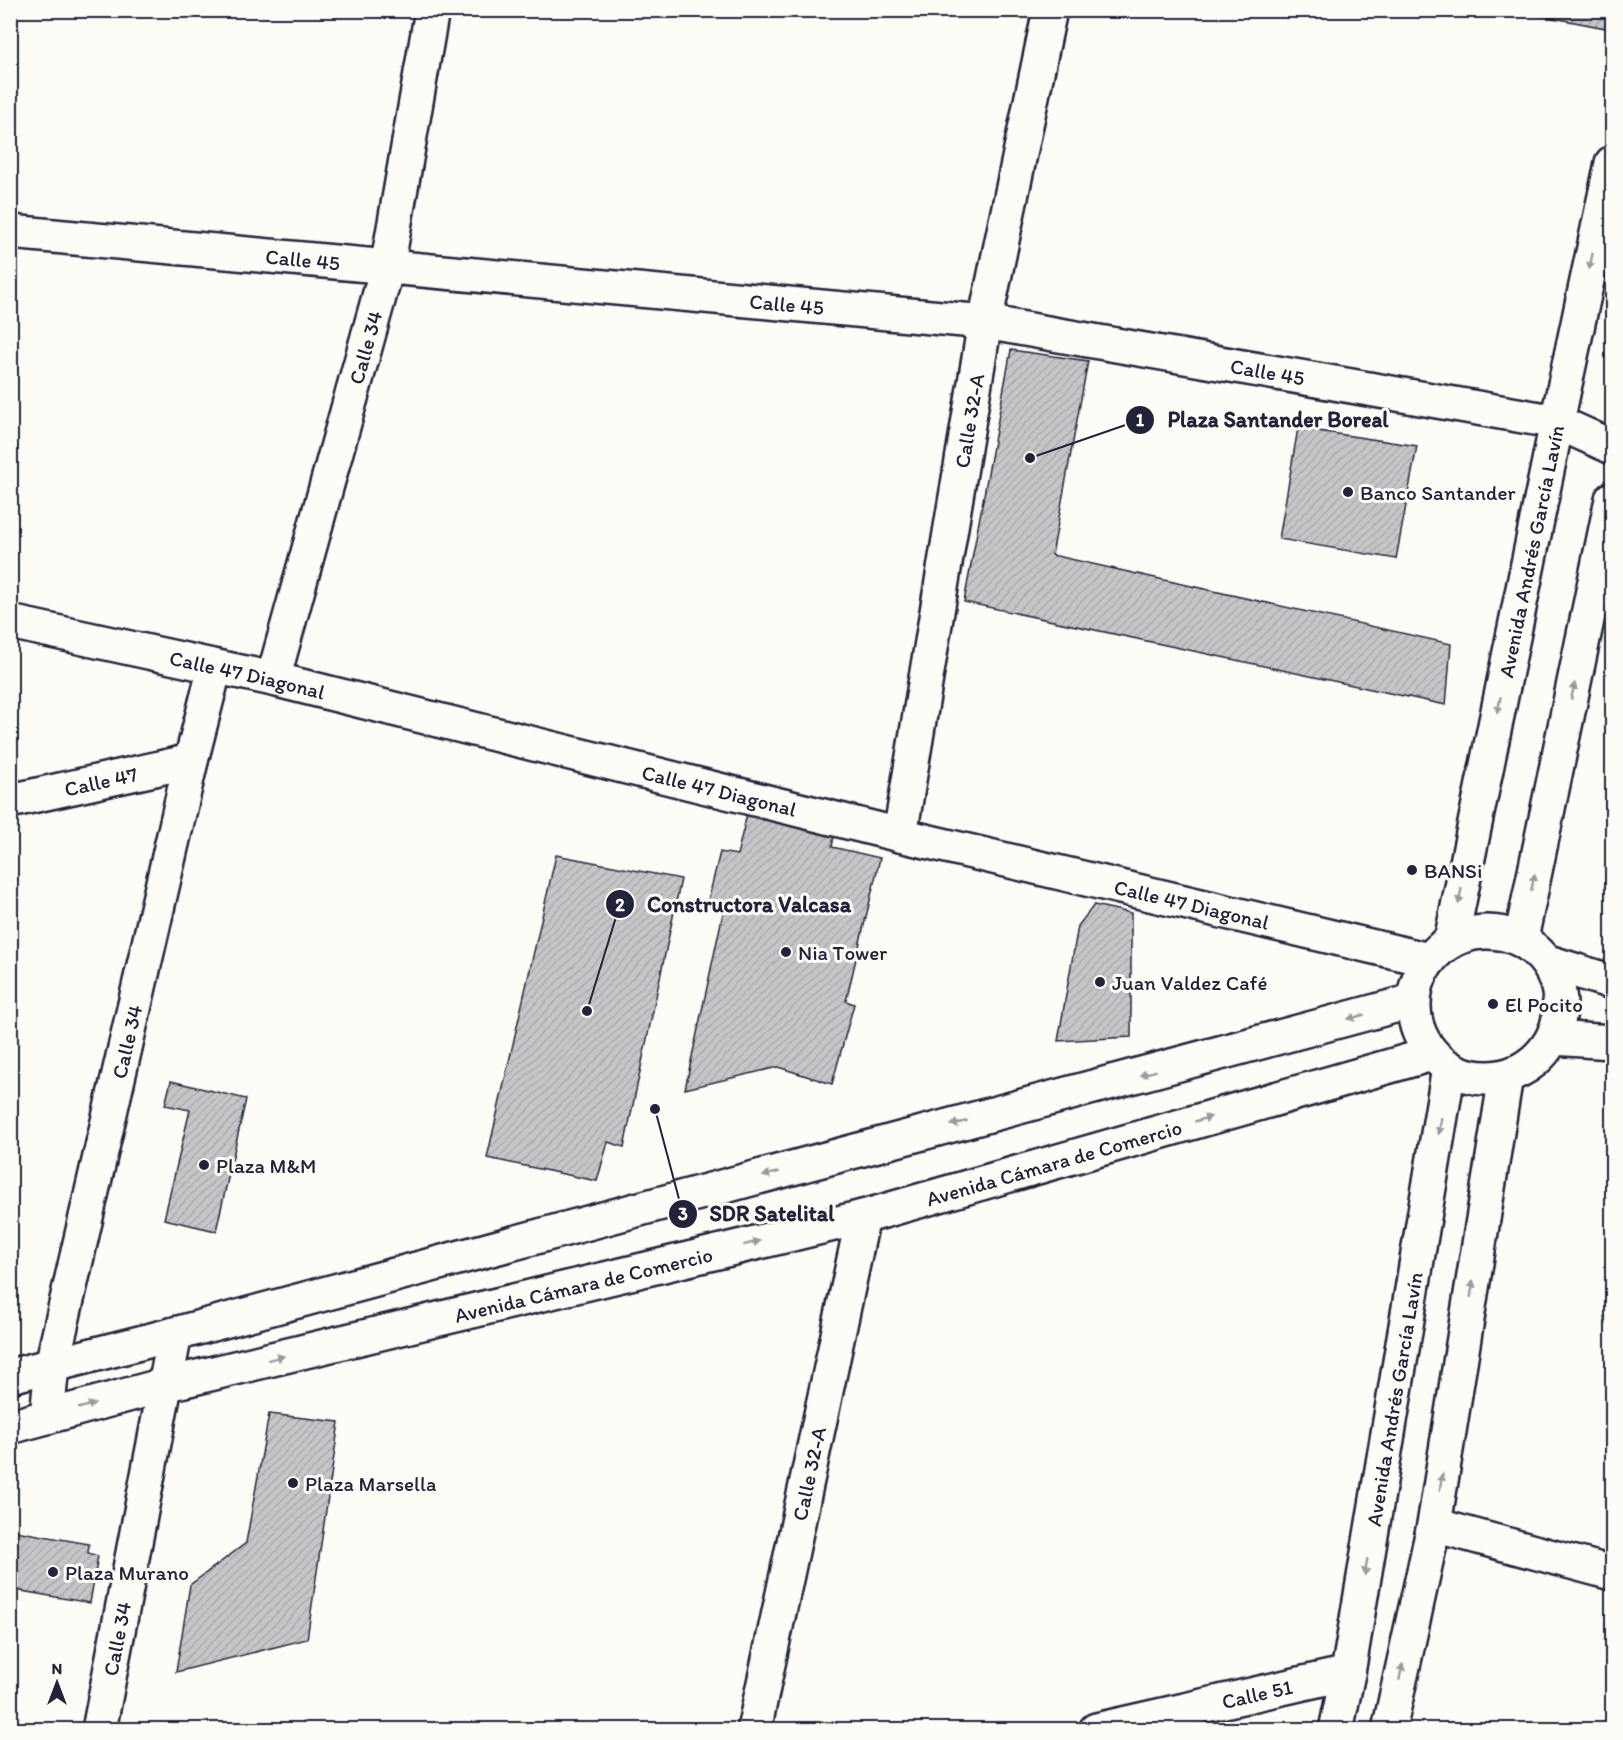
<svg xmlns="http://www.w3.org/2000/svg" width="1623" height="1740" viewBox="0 0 1623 1740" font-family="Itim,sans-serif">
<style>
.building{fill:url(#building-hatch);stroke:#22223b;stroke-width:1.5}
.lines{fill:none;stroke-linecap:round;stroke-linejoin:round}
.minor-casing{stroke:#22223b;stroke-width:38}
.secondary-casing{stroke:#22223b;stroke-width:38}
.minor{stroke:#fdfcf7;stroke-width:33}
.secondary{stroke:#fdfcf7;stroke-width:33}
.oneway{fill:#9a9aa2}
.poi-dot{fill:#22223b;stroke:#fdfcf7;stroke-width:2}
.labels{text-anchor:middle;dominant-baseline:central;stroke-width:6;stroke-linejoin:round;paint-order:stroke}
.street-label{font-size:21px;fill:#22223b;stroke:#fdfcf7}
.poi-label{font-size:21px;fill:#22223b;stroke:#fdfcf7;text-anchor:start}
.leader{fill:none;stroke:#22223b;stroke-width:2}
.callout-dot{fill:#22223b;stroke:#fdfcf7;stroke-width:2}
.mark-label{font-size:18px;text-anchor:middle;font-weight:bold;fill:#fff}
.callout-label{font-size:22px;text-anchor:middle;font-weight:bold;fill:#22223b;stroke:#fdfcf7;stroke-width:6;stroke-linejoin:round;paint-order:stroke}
</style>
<defs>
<pattern id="building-hatch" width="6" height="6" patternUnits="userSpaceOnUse" patternTransform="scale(1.5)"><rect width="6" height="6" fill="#c6c6c8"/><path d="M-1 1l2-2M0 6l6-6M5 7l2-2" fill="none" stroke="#aaaaad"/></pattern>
</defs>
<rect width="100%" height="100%" fill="#fdfcf7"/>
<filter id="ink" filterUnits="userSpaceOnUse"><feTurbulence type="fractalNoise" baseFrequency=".0167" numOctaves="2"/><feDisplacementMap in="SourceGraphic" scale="12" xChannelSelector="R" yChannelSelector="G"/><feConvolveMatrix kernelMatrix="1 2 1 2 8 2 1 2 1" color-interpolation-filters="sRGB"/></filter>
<g filter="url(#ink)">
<!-- building -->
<g class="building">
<path d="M1512,10H1612V23L1611,29Z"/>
<path d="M1011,350L1088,361L1052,555L1451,644L1446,705L964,602Z"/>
<path d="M1298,428L1417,446L1396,559L1279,539Z"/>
<path d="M748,810L835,830L832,847L880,858L846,1001L854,1004L832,1084L778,1067L685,1089L725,904L708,901L720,852L737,855Z"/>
<path d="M556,855L681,879L624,1147L608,1142L597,1181L487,1158Z"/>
<path d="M1094,905L1131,913V1037L1058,1041L1078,926Z"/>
<path d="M171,1081L246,1099L216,1231L164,1219L190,1110L165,1105Z"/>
<path d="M269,1414L339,1422L307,1639L176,1672L190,1585L246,1543Z"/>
<path d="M10,1530L89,1544L88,1553L98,1556L90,1603L10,1589Z"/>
</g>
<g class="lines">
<!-- minor casing -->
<g class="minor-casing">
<g id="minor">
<path id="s1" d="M10,232L985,322L1557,422L1612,447"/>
<path id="s2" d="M10,622L273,679L900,835L1429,960"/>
<path id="s3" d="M273,679L387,268L432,10"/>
<path id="s4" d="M10,801L191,761"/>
<path id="s5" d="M900,835L985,322L1050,10"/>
<path id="s6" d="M47,1417L52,1365L191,761L215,667"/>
<path d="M1434,1525L1612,1573"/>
<path id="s7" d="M99,1730L175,1334"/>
<path id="s8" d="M754,1730L863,1217"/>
<path id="s9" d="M1096,1730L1348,1673"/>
</g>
</g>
<!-- secondary casing -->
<g class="secondary-casing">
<g id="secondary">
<circle cx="1487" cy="1005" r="73"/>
<path d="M1521,939L1612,499"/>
<path id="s10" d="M1451,941L1557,422L1612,163"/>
<path d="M1548,962L1612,982"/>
<path d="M1553,1038L1612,1042"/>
<path d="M10,1376L175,1334L1413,1001"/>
<path id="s11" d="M10,1427L164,1385L863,1217L1432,1054"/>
<path id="s12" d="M1336,1730L1348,1673L1449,1068"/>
<path d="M1389,1730L1434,1525L1506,1076"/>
</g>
</g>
<!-- minor -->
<use href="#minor" class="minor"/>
<!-- secondary -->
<use href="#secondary" class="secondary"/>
</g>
<!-- one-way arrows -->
<defs><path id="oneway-solid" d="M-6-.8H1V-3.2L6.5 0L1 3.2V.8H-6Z" transform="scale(1.5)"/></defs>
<g class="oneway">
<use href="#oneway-solid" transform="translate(1591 261) rotate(102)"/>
<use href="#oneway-solid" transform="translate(1573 691) rotate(-78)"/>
<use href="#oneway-solid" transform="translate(1499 705) rotate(101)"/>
<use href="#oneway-solid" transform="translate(1533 882) rotate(-78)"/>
<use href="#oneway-solid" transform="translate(1460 896) rotate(101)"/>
<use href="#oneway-solid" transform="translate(1356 1017) rotate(165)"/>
<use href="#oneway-solid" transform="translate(1148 1073) rotate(165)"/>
<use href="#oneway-solid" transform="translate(1203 1119) rotate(-16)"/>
<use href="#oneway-solid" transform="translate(959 1123) rotate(165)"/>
<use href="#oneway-solid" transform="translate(1440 1126) rotate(99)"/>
<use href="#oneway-solid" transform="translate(771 1174) rotate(165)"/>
<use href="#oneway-solid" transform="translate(752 1243) rotate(-14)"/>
<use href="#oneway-solid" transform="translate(1472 1289) rotate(-81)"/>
<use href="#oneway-solid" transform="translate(276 1358) rotate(-14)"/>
<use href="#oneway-solid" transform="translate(87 1406) rotate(-15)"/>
<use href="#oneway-solid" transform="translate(1441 1482) rotate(-81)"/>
<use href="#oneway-solid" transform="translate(1366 1567) rotate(99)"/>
<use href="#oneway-solid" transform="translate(1401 1672) rotate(-78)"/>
</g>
</g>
<!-- markers -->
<g class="poi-dot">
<circle cx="1348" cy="492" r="6"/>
<circle cx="1412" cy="870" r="6"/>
<circle cx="786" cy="952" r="6"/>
<circle cx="1100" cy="982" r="6"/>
<circle cx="1493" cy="1004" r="6"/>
<circle cx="204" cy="1165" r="6"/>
<circle cx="293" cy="1483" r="6"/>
<circle cx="53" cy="1572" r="6"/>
</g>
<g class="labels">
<!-- street labels -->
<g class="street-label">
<text stroke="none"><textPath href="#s1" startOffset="294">Calle 45</textPath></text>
<text stroke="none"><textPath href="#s1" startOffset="780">Calle 45</textPath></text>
<text stroke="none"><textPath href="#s3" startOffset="344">Calle 34</textPath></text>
<text stroke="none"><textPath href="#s1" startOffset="1266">Calle 45</textPath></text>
<text stroke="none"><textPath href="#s5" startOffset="420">Calle 32-A</textPath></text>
<text stroke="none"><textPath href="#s10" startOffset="398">Avenida Andrés García Lavín</textPath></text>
<text stroke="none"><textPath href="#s2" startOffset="243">Calle 47 Diagonal</textPath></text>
<text stroke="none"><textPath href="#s4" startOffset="93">Calle 47</textPath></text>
<text stroke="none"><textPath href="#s2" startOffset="729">Calle 47 Diagonal</textPath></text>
<text stroke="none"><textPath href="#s2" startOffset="1215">Calle 47 Diagonal</textPath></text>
<text stroke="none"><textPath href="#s6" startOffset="384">Calle 34</textPath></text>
<text stroke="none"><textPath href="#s11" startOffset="1077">Avenida Cámara de Comercio</textPath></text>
<text stroke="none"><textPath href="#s11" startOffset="591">Avenida Cámara de Comercio</textPath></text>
<text stroke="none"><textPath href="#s12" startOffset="336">Avenida Andrés García Lavín</textPath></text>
<text stroke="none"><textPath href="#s8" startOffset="262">Calle 32-A</textPath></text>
<text stroke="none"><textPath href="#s7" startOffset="93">Calle 34</textPath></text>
<text stroke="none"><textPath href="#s9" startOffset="165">Calle 51</textPath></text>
</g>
<!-- poi labels -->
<g class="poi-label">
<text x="1360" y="492">Banco Santander</text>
<text x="1424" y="870">BANSi</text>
<text x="798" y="952">Nia Tower</text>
<text x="1112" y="982">Juan Valdez Café</text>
<text x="1505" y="1004">El Pocito</text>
<text x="216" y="1165">Plaza M&amp;M</text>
<text x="305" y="1483">Plaza Marsella</text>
<text x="65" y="1572">Plaza Murano</text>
</g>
</g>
<!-- callouts -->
<path class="leader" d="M1030 458L1140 420M587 1011L620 904M655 1109L683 1214"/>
<g class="callout-dot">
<circle cx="1030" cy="458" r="6"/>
<circle cx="587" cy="1011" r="6"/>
<circle cx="655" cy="1109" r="6"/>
<circle cx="1140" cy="420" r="15"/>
<circle cx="620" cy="904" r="15"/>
<circle cx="683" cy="1214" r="15"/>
</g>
<g class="mark-label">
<text x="1140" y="426">1</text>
<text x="620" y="911">2</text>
<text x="683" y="1220">3</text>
</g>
<g class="callout-label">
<text x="1278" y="427">Plaza Santander Boreal</text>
<text x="749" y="912">Constructora Valcasa</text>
<text x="772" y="1221">SDR Satelital</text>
</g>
<!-- margin -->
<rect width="1623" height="1740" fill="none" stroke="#fdfcf7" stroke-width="36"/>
<rect x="18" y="18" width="1587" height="1704" fill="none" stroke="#22223b" stroke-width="2" filter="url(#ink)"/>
<!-- north arrow -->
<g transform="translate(57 1683)" stroke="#fdfcf7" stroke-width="4.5" paint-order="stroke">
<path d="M0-4.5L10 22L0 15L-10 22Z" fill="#22223b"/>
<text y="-9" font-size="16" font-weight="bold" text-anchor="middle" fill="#22223b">N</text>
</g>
</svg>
